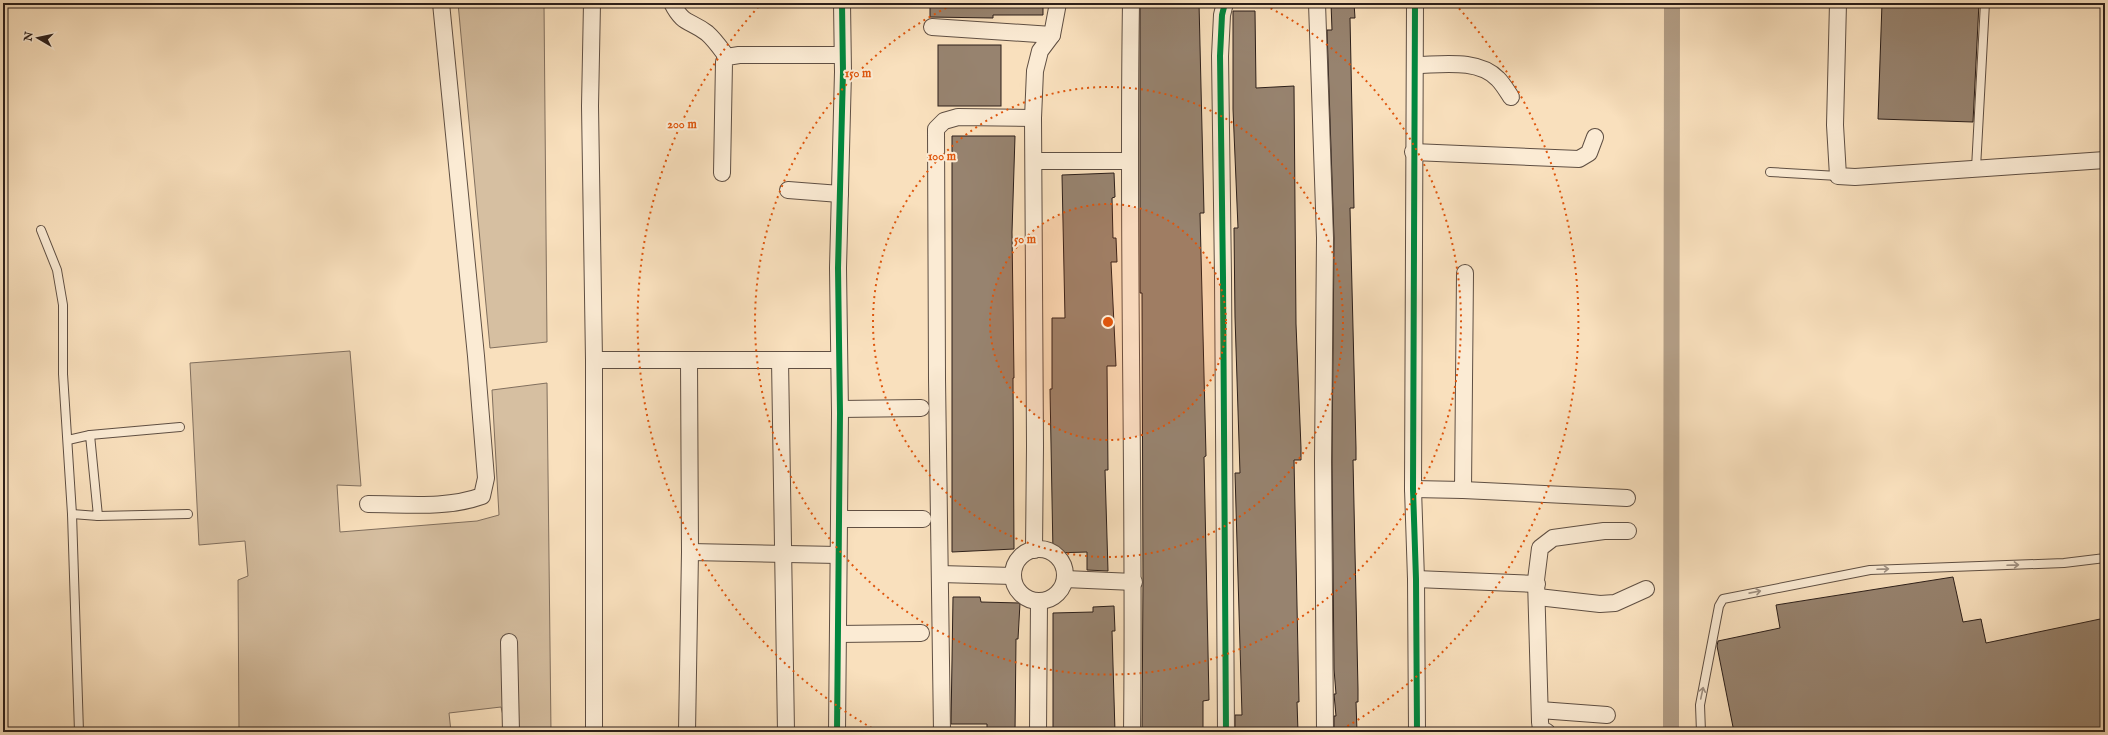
<svg xmlns="http://www.w3.org/2000/svg" width="2108" height="735" viewBox="0 0 2108 735" font-family="'IM FELL English',serif">
<style>
.green{fill:#d6bfa1;stroke:#816f5e}
.lines{fill:none;stroke-linecap:round;stroke-linejoin:round}
.canal{stroke:#b39e86;stroke-width:16}
.building{fill:#97836f;stroke:#2c1f1a}
.lane-casing{stroke:#5f4f43;stroke-width:10}
.street-casing{stroke:#5f4f43;stroke-width:18}
.lane{stroke:#fbebd4;stroke-width:8}
.street{stroke:#fbebd4;stroke-width:16}
.cycleway-casing{stroke:#fbebd4;stroke-width:8}
.cycleway{stroke:#00873e;stroke-width:6}
.oneway{stroke:#9e8f80}
.ring{fill:none;stroke:#df560d;stroke-width:2;stroke-dasharray:2 4}
.centre{fill:#df560d;stroke:#fbebd4;stroke-width:2}
.ring-label{font-size:12px;text-anchor:middle;font-weight:bold;fill:#df560d;stroke:#fbebd4;stroke-width:4;stroke-linejoin:round;paint-order:stroke}
</style>
<rect width="100%" height="100%" fill="#f9e0bd"/>
<filter id="stains"><feTurbulence type="fractalNoise" baseFrequency=".005" numOctaves="4"/><feColorMatrix values="0 0 0 0 .2 0 0 0 0 .09 0 0 0 0 .02 0 0 0 .5 -.17"/></filter>
<radialGradient id="worn" r=".72"><stop offset=".6" stop-color="#630" stop-opacity="0"/><stop offset="1" stop-color="#630" stop-opacity=".3"/></radialGradient>
<!-- green -->
<g class="green">
<path d="M458,3H544L547,342L490,348Z"/>
<path d="M350,351L361,486L337,485L340,532L477,521L499,515L492,390L547,383L551,732H507L501,707L449,713L451,732H239L238,580L248,576L245,541L199,545L190,363Z"/>
</g>
<g class="lines">
<!-- canal -->
<path class="canal" d="M1671,732L1672,3"/>
</g>
<!-- building -->
<g class="building">
<path d="M930,3H1043V15H993V18L930,17Z"/>
<path d="M1140,3H1199L1204,213H1200L1206,456L1204,457L1209,700L1203,701V732H1142L1143,582L1142,293H1140Z"/>
<path d="M1331,3H1354L1355,18H1350L1354,208H1350L1356,448V460H1353L1358,689V702H1356L1357,732H1334V716H1336L1334,694H1336L1334,669L1332,461L1334,238L1327,30H1332Z"/>
<path d="M1882,3H1979L1973,122L1878,119Z"/>
<path d="M1233,11H1255L1256,88L1294,86L1296,324L1301,448V460H1294L1299,702H1297L1298,732H1235V715H1242L1235,473H1240L1235,317L1234,228H1238L1233,109Z"/>
<rect x="938" y="45" width="63" height="61"/>
<path d="M952,136H1015L1012,232L1014,378H1013L1014,549L952,552Z"/>
<path d="M1114,173L1115,197L1112,198L1113,238H1116L1117,262H1111L1116,366H1107L1108,470H1105L1108,571L1087,570V552L1053,553L1050,389H1052V318H1065L1062,175Z"/>
<path d="M1953,577L1963,622L1981,619L1986,643L2105,618V732H1734L1717,646L1718,641L1780,628L1776,605Z"/>
<path d="M953,597H980L981,602L1020,603L1018,639H1016L1015,732H987V724H951Z"/>
<path d="M1114,606L1115,631H1112L1115,732H1053V613L1093,612V607Z"/>
</g>
<g class="lines">
<!-- lane casing -->
<g class="lane-casing">
<g id="lane">
<path d="M1976,168L1985,3"/>
<path d="M1770,172L1838,176"/>
<path d="M41,230L57,270L63,305V374L72,514L79,732"/>
<path d="M90,435L180,427"/>
<path d="M68,440L90,435L98,516L72,514"/>
<path d="M98,516L188,514"/>
<path d="M1701,732L1700,705L1719,606L1723,599L1870,570L2064,563L2105,558"/>
</g>
</g>
<!-- street casing -->
<g class="street-casing">
<g id="street">
<path d="M592,3L590,106L594,360V732"/>
<path d="M672,3C683,25 690,20 707,33C715,40 721,49 727,57"/>
<path d="M1131,3C1127,246 1135,489 1132,732"/>
<path d="M1225,3L1222,15L1220,56L1223,277L1226,732"/>
<path d="M1317,3L1325,238L1323,461L1325,732"/>
<path d="M1415,3L1413,489L1416,579L1417,732"/>
<path d="M1838,3L1835,125L1838,176L1855,177L2105,160"/>
<path d="M932,27L1052,35"/>
<path d="M1415,65C1440,65 1478,58 1498,79C1503,84 1507,91 1511,97"/>
<path d="M1413,152L1579,159L1589,153L1595,137"/>
<path d="M1034,161H1129"/>
<path d="M722,173L724,62L727,57L739,55H842"/>
<path d="M788,190L840,194"/>
<path d="M594,360H839"/>
<path d="M780,360L786,732"/>
<path d="M840,409L921,408"/>
<path d="M1413,489L1463,490L1465,273"/>
<path d="M1463,490L1627,498"/>
<path d="M368,504C406,504 446,509 482,496L486,478L476,356L441,3"/>
<path d="M839,519H923"/>
<circle cx="1039" cy="575" r="26"/>
<path d="M1034,550L1035,446L1033,118L1035,71L1040,51L1052,35L1058,3"/>
<path d="M690,552L838,555"/>
<path d="M940,574L1013,576"/>
<path d="M1065,579L1134,582"/>
<path d="M1416,579L1537,584"/>
<path d="M1538,597L1600,604L1615,603L1646,589"/>
<path d="M838,634L921,633"/>
<path d="M509,642L511,732"/>
<path d="M1540,710L1607,715"/>
<path d="M687,732L690,552L689,361"/>
<path d="M837,732L840,413L838,268L843,72L842,3"/>
<path d="M942,732L937,379L936,129L944,121L958,117L1033,118"/>
<path d="M1038,732L1039,601"/>
<path d="M1547,732L1541,729L1540,722L1536,580L1540,548L1553,538L1604,531H1628"/>
</g>
</g>
<!-- lane -->
<use href="#lane" class="lane"/>
<!-- street -->
<use href="#street" class="street"/>
<!-- cycleway casing -->
<g class="cycleway-casing">
<g id="cycleway">
<path d="M1225,3L1222,15L1220,56L1223,277L1226,732"/>
<path d="M1415,3L1413,489L1416,579L1417,732"/>
<path d="M837,732L840,413L838,268L843,72L842,3"/>
</g>
</g>
<!-- cycleway -->
<use href="#cycleway" class="cycleway"/>
</g>
<!-- one-way arrows -->
<defs><path id="oneway-shaft" d="M-6 0H5M1.5-3L5.5 0L1.5 3" fill="none" stroke-width="1.6" stroke-linecap="round" stroke-linejoin="round"/></defs>
<g class="oneway">
<use href="#oneway-shaft" transform="translate(2013 565) rotate(-2)"/>
<use href="#oneway-shaft" transform="translate(1883 569) rotate(-2)"/>
<use href="#oneway-shaft" transform="translate(1755 592) rotate(-11)"/>
<use href="#oneway-shaft" transform="translate(1702 693) rotate(-78)"/>
</g>
<!-- distance rings -->
<circle cx="1108" cy="322" r="118" fill="#df560d" fill-opacity=".12"/>
<g class="ring">
<circle cx="1108" cy="322" r="118"/>
<circle cx="1108" cy="322" r="235"/>
<path d="M1260 3A353 353 0 1 1 956 3"/>
<path d="M877 731A470 470 0 0 1 761 4M1455 4A470 470 0 0 1 1339 731"/>
</g>
<circle cx="1108" cy="322" r="6" class="centre"/>
<g class="ring-label">
<text x="858" y="77">150 m</text>
<text x="682" y="128">200 m</text>
<text x="942" y="160">100 m</text>
<text x="1025" y="243">50 m</text>
</g>
<!-- margin -->
<rect width="2108" height="735" fill="none" stroke="#f9e0bd" stroke-width="16"/>
<rect x="4" y="4" width="2100" height="727" fill="none" stroke="#2c1f1a" stroke-width="2"/>
<rect x="8" y="8" width="2092" height="719" fill="none" stroke="#2c1f1a"/>
<!-- north arrow -->
<g transform="translate(38 38) rotate(279)" stroke="#fbebd4" stroke-width="3" paint-order="stroke">
<path d="M0-3L7 15L0 10L-7 15Z" fill="#2c1f1a"/>
<text y="-6" font-size="11" font-weight="bold" text-anchor="middle" fill="#2c1f1a">N</text>
</g>
<rect width="100%" height="100%" filter="url(#stains)"/>
<rect width="100%" height="100%" fill="url(#worn)"/>
</svg>
